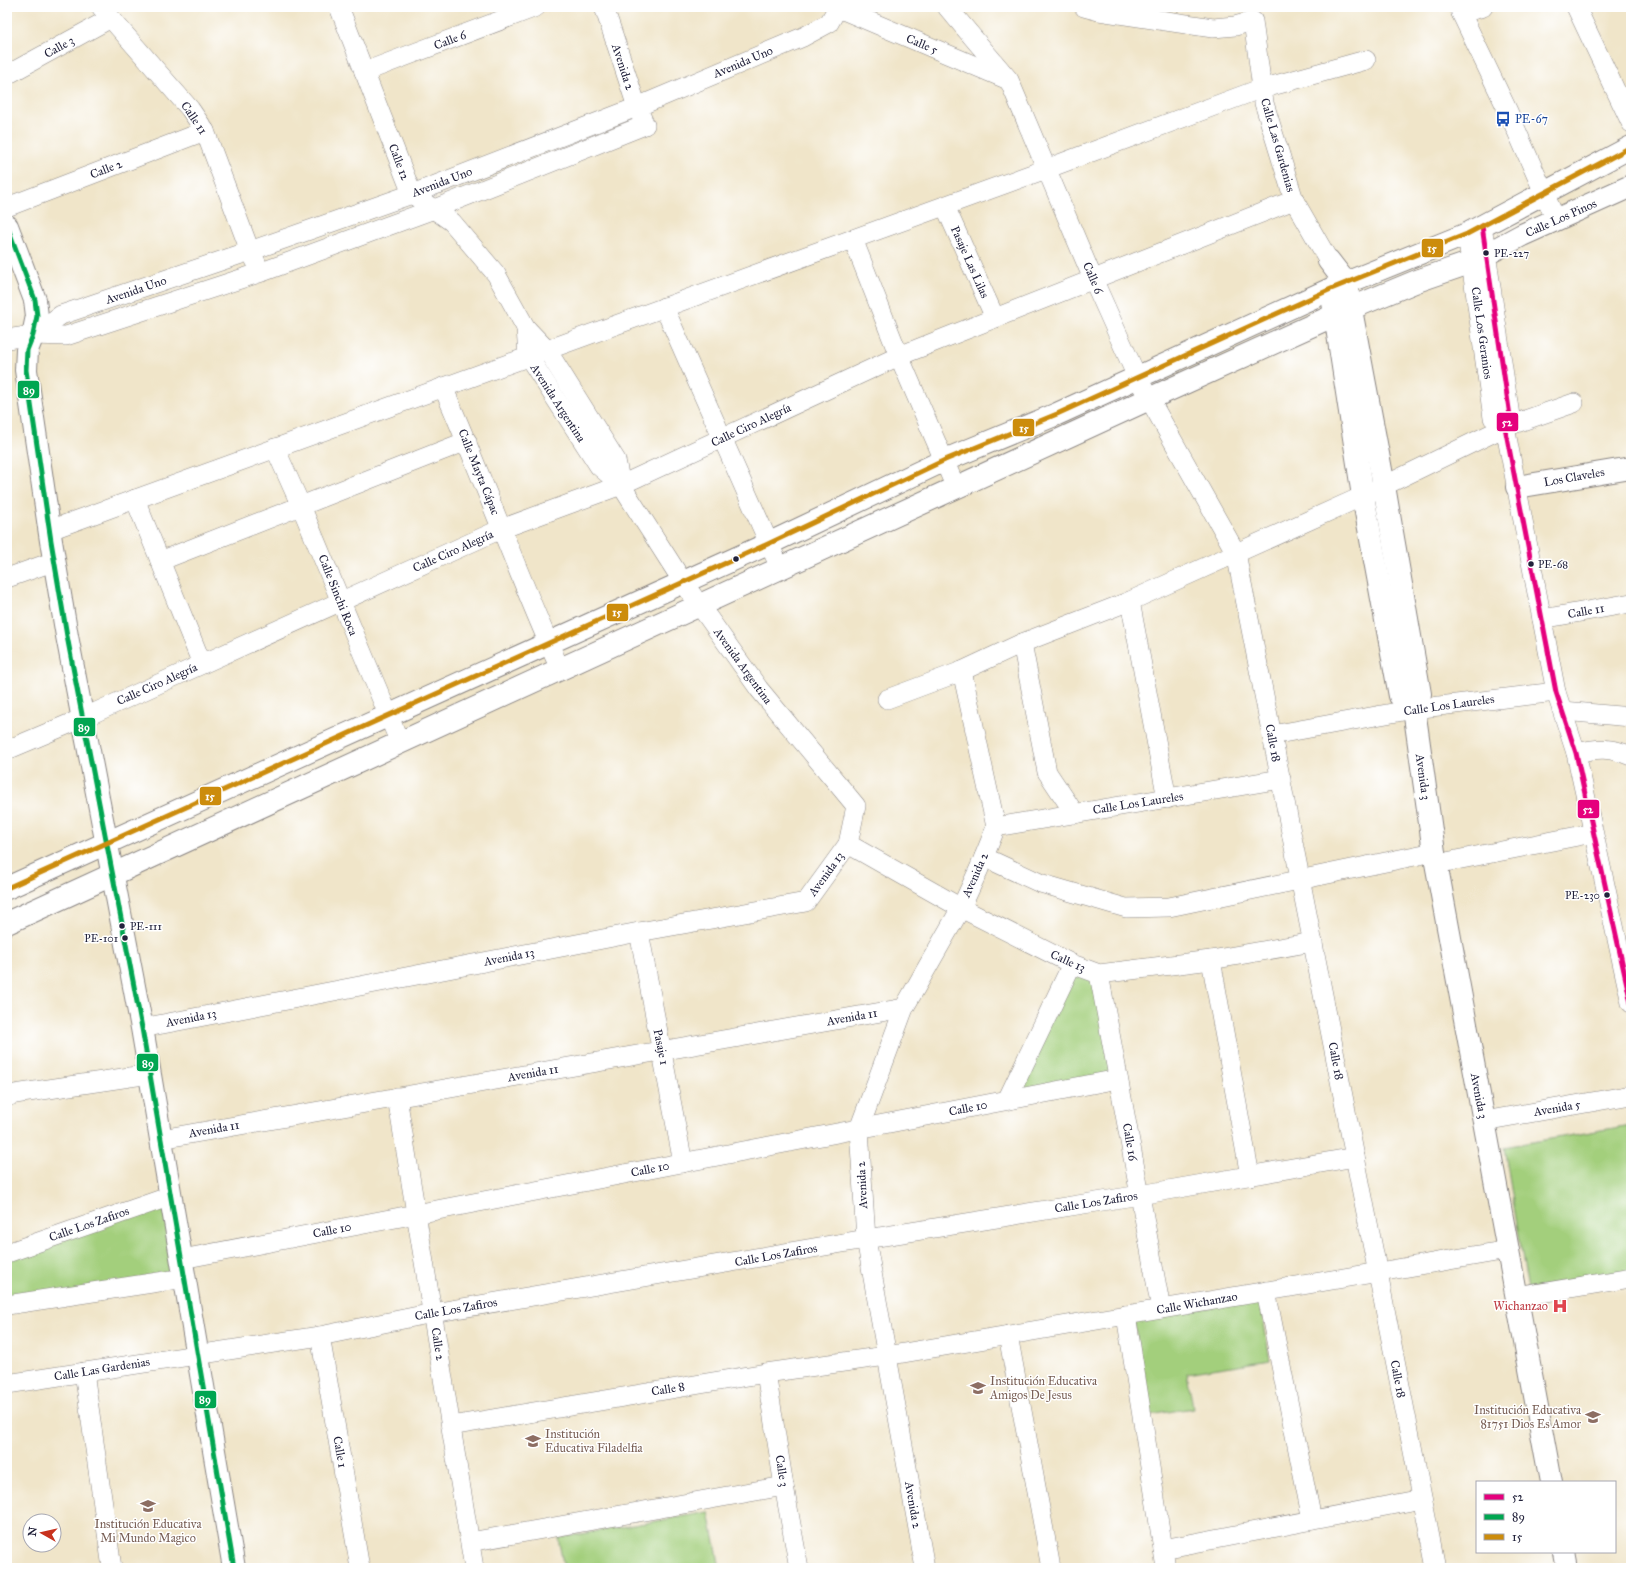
<svg xmlns="http://www.w3.org/2000/svg" width="1638" height="1575" viewBox="0 0 1638 1575" font-family="'IM FELL Great Primer',serif">
<style>
.green{fill:#a3cf7b;stroke:#62785b}
.lines{fill:none;stroke-linecap:round;stroke-linejoin:round}
.minor-casing{stroke:#898482;stroke-width:20}
.tertiary-casing{stroke:#898482;stroke-width:24}
.minor{stroke:#fff;stroke-width:19}
.tertiary{stroke:#fff;stroke-width:22}
.bus-1-casing{stroke:#fff;stroke-width:8}
.bus-2-casing{stroke:#fff;stroke-width:8}
.bus-3-casing{stroke:#fff;stroke-width:8}
.bus-1{stroke:#e5007d;stroke-width:5}
.bus-2{stroke:#00a651;stroke-width:5}
.bus-3{stroke:#cc8c0c;stroke-width:5}
.bus-dot{fill:#22223b;stroke:#fff;stroke-width:1.5}
.labels{text-anchor:middle;dominant-baseline:central;stroke-width:3;stroke-linejoin:round;paint-order:stroke}
.bus-label{font-size:11px;fill:#22223b;stroke:#fff;text-anchor:start}
.street-label{font-size:12px;fill:#22223b;stroke:#fff}
.transit-label{font-size:12px;fill:#164399;stroke:#fff;text-anchor:start}
.health-label{font-size:12px;fill:#be3a42;stroke:#fff;text-anchor:end}
.education-label{font-size:12px;fill:#785e54;stroke:#fff;text-anchor:start}
.line-badge{stroke:#fff;stroke-width:1.5}
.badge-label{font-size:11px;text-anchor:middle;font-weight:bold;fill:#fff}
</style>
<rect width="100%" height="100%" fill="#fff"/>
<filter id="ink" filterUnits="userSpaceOnUse"><feTurbulence type="fractalNoise" baseFrequency=".025" numOctaves="2"/><feDisplacementMap in="SourceGraphic" scale="8" xChannelSelector="R" yChannelSelector="G"/><feConvolveMatrix kernelMatrix="1 2 1 2 8 2 1 2 1" color-interpolation-filters="sRGB"/></filter>
<filter id="wash" filterUnits="userSpaceOnUse"><feTurbulence type="fractalNoise" baseFrequency=".012" numOctaves="4" result="noise"/><feDisplacementMap in="SourceGraphic" scale="16" xChannelSelector="R" yChannelSelector="G"/><feGaussianBlur stdDeviation="0.9" result="paint"/><feColorMatrix in="noise" values="0 0 0 0 0 0 0 0 0 0 0 0 0 0 0 0 0 1.4 0 .05"/><feComposite in="paint" operator="in"/></filter>
<g filter="url(#wash)">
<rect width="100%" height="100%" fill="#f0e5c9"/>
<!-- green -->
<g class="green">
<path d="M1072,964L1099,974L1118,1079L1007,1100Z"/>
<path d="M1631,1125V1272L1528,1290L1504,1147Z"/>
<path d="M165,1198L185,1278L7,1305V1253Z"/>
<path d="M1260,1299L1270,1360L1187,1373L1193,1408L1149,1415L1134,1320Z"/>
<path d="M709,1512L720,1568H564L558,1538Z"/>
</g>
</g>
<g filter="url(#ink)">
<g class="lines">
<!-- minor casing -->
<g class="minor-casing">
<g id="minor">
<path d="M101,7L190,109L205,131L250,251L256,262"/>
<path d="M339,7L412,194L452,222L496,274L526,328L547,350L616,460L621,485"/>
<path d="M836,7L1006,79"/>
<path d="M947,7L1009,80L1093,279L1137,377L1236,553L1436,1568"/>
<path d="M1084,7L1099,11L1213,28L1235,26L1253,21L1264,103L1294,200L1329,261"/>
<path d="M1460,7L1461,13L1507,109L1556,220"/>
<path d="M1576,7L1631,123"/>
<path d="M1461,13L1483,7"/>
<path d="M364,72L536,7"/>
<path d="M7,75L111,18"/>
<path d="M945,206L995,318"/>
<path d="M7,207L205,131"/>
<path d="M1482,226L1510,416L1505,427L1556,692L1576,753L1631,1003"/>
<path d="M1467,234L1493,418L1505,427"/>
<path d="M853,239L899,356L956,488"/>
<path d="M664,307L780,568"/>
<path d="M33,335L61,315L250,251L412,194L637,107L803,37L829,23L838,7"/>
<path d="M7,339L33,335L66,336L262,272L434,209L645,125L637,107L604,7"/>
<path d="M443,387C484,480 518,576 560,669"/>
<path d="M275,448L301,506L400,743"/>
<path d="M135,499L202,664"/>
<path d="M50,530L1046,169L1257,90L1366,60"/>
<path d="M160,561L467,441"/>
<path d="M7,578L55,561"/>
<path d="M1130,601L1167,799"/>
<path d="M1542,619L1631,603"/>
<path d="M1022,643L1047,772L1075,814"/>
<path d="M962,671L996,827"/>
<path d="M887,699L962,671L1022,643L1130,601L1363,496L1505,427L1574,403"/>
<path d="M1563,711L1631,717"/>
<path d="M1272,735L1414,709L1556,692"/>
<path d="M7,750L83,718L501,529L621,485L899,356L1294,200"/>
<path d="M1576,753C1597,748 1610,747 1631,756"/>
<path d="M996,827L1281,779"/>
<path d="M848,844L961,908L1072,964L1099,974L1211,960L1313,942"/>
<path d="M984,857L1040,883L1126,908L1169,907L1434,852"/>
<path d="M1436,864L1593,833"/>
<path d="M639,932L683,1163"/>
<path d="M1211,960L1250,1176"/>
<path d="M1099,974L1161,1309"/>
<path d="M142,1028L639,932L806,902L848,844L856,806L759,689L683,582L621,485L599,466L528,356L526,328"/>
<path d="M7,1097L15,1094L150,1074"/>
<path d="M397,1097L474,1568"/>
<path d="M1007,1100L1072,964"/>
<path d="M1484,1121L1631,1095"/>
<path d="M161,1139L904,1008"/>
<path d="M7,1253L171,1196"/>
<path d="M182,1259L1118,1079"/>
<path d="M1266,1291L1312,1520"/>
<path d="M1516,1297L1631,1278"/>
<path d="M7,1305L185,1278"/>
<path d="M1126,1315L1166,1568"/>
<path d="M1008,1335L1051,1568"/>
<path d="M320,1336L360,1568"/>
<path d="M84,1372L112,1568"/>
<path d="M766,1373L784,1486L799,1568"/>
<path d="M7,1384L320,1336L433,1313L866,1239L1140,1195L1355,1157"/>
<path d="M451,1426L766,1373L886,1356L1508,1250"/>
<path d="M470,1542L784,1486"/>
<path d="M1163,1549L1422,1499"/>
<path d="M925,1568L866,1239L859,1129L904,1008L961,908L979,869L996,827"/>
</g>
</g>
<!-- tertiary casing -->
<g class="tertiary-casing">
<g id="tertiary">
<path d="M7,226L35,300L37,316L33,335L27,350L26,370L51,541L67,636L142,1028L234,1568"/>
<path d="M1329,261L1346,283L1384,486L1420,694L1414,709L1434,852L1551,1482"/>
<path d="M1333,302L1363,496L1400,696L1414,709"/>
<path d="M1517,487L1631,468"/>
<path d="M7,888L770,543L945,460L1057,414L1331,289L1467,234L1631,147"/>
<path d="M7,923L1149,399L1335,315L1417,281L1472,262L1522,235L1631,186"/>
<path d="M1564,1552L1567,1568"/>
</g>
</g>
<!-- minor -->
<use href="#minor" class="minor"/>
<!-- tertiary -->
<use href="#tertiary" class="tertiary"/>
<!-- bus-1 casing -->
<g class="bus-1-casing">
<path id="bus-1" d="M1482,226L1510,416L1505,427L1556,692L1576,753L1631,1003"/>
</g>
<!-- bus-2 casing -->
<g class="bus-2-casing">
<path id="bus-2" d="M7,226L35,300L37,316L33,335L27,350L26,370L51,541L67,636L142,1028L234,1568"/>
</g>
<!-- bus-3 casing -->
<g class="bus-3-casing">
<path id="bus-3" d="M7,888L770,543L945,460L1057,414L1331,289L1467,234L1631,147"/>
</g>
<!-- bus-1 -->
<use href="#bus-1" class="bus-1"/>
<!-- bus-2 -->
<use href="#bus-2" class="bus-2"/>
<!-- bus-3 -->
<use href="#bus-3" class="bus-3"/>
</g>
</g>
<!-- icons -->
<defs>
<g id="bus-bare" transform="scale(1.2)"><path d="M-5-6H5V4H4V6H2V4H-2V6H-4V4H-5ZM-3.5-4V0h7V-4ZM-3.5 1.2v1.5H-2V1.2ZM2 1.2v1.5H3.5V1.2Z" fill="#1a4fb4" stroke="#fff" stroke-width="2.5" paint-order="stroke"/></g>
<g id="hospital-bare" transform="scale(1.2)"><path d="M-5-5h3v3.5h4V-5h3V5h-3V1.5h-4V5h-3Z" fill="#e0444e" stroke="#fff" stroke-width="2.5" paint-order="stroke"/></g>
<g id="school-bare" transform="scale(1.2)"><path d="M0-5L7-2L0 1L-7-2ZM-4 1L0 2.5L4 1V4Q0 6-4 4Z" fill="#8d6e63" stroke="#fff" stroke-width="2.5" paint-order="stroke"/></g>
</defs>
<g fill-rule="evenodd">
<use href="#bus-bare" x="1503" y="119"/>
<use href="#hospital-bare" x="1560" y="1306"/>
<use href="#school-bare" x="978" y="1388"/>
<use href="#school-bare" x="1593" y="1417"/>
<use href="#school-bare" x="533" y="1441"/>
<use href="#school-bare" x="148" y="1506"/>
</g>
<!-- markers -->
<g class="bus-dot">
<circle cx="1486" cy="253" r="3.5"/>
<circle cx="736" cy="559" r="3.5"/>
<circle cx="1531" cy="564" r="3.5"/>
<circle cx="1607" cy="895" r="3.5"/>
<circle cx="122" cy="926" r="3.5"/>
<circle cx="125" cy="938" r="3.5"/>
</g>
<g class="labels">
<!-- bus labels -->
<g class="bus-label">
<text x="1494" y="253">PE-227</text>
<text x="1538" y="564">PE-68</text>
<text x="1600" y="895" text-anchor="end">PE-230</text>
<text x="130" y="926">PE-111</text>
<text x="118" y="938" text-anchor="end">PE-101</text>
</g>
<!-- street labels -->
<g class="street-label">
<text transform="translate(450 40) rotate(-21)">Calle 6</text>
<text transform="translate(922 44) rotate(23)">Calle 5</text>
<text transform="translate(59 47) rotate(-29)">Calle 3</text>
<text transform="translate(743 62) rotate(-23)">Avenida Uno</text>
<text transform="translate(623 67) rotate(72)">Avenida 2</text>
<text transform="translate(194 118) rotate(56)">Calle 11</text>
<text transform="translate(1278 145) rotate(74)">Calle Las Gardenias</text>
<text transform="translate(399 162) rotate(69)">Calle 12</text>
<text transform="translate(106 169) rotate(-21)">Calle 2</text>
<text transform="translate(442 182) rotate(-21)">Avenida Uno</text>
<text transform="translate(1561 218) rotate(-24)">Calle Los Pinos</text>
<text transform="translate(970 262) rotate(66)">Pasaje Las Lilas</text>
<text transform="translate(1093 278) rotate(67)">Calle 6</text>
<text transform="translate(136 290) rotate(-19)">Avenida Uno</text>
<text transform="translate(1482 333) rotate(82)">Calle Los Geranios</text>
<text transform="translate(558 403) rotate(57)">Avenida Argentina</text>
<text transform="translate(751 425) rotate(-25)">Calle Ciro Alegría</text>
<text transform="translate(479 472) rotate(68)">Calle Mayta Cápac</text>
<text transform="translate(1574 477) rotate(-10)">Los Claveles</text>
<text transform="translate(453 551) rotate(-24)">Calle Ciro Alegría</text>
<text transform="translate(338 595) rotate(68)">Calle Sinchi Roca</text>
<text transform="translate(1586 611) rotate(-10)">Calle 11</text>
<text transform="translate(743 666) rotate(54)">Avenida Argentina</text>
<text transform="translate(157 684) rotate(-24)">Calle Ciro Alegría</text>
<text transform="translate(1449 705) rotate(-8)">Calle Los Laureles</text>
<text transform="translate(1273 743) rotate(79)">Calle 18</text>
<text transform="translate(1423 777) rotate(82)">Avenida 3</text>
<text transform="translate(1138 803) rotate(-9)">Calle Los Laureles</text>
<text transform="translate(826 874) rotate(-54)">Avenida 13</text>
<text transform="translate(975 875) rotate(-66)">Avenida 2</text>
<text transform="translate(509 957) rotate(-11)">Avenida 13</text>
<text transform="translate(1068 961) rotate(24)">Calle 13</text>
<text transform="translate(852 1017) rotate(-10)">Avenida 11</text>
<text transform="translate(191 1018) rotate(-11)">Avenida 13</text>
<text transform="translate(661 1047) rotate(79)">Pasaje 1</text>
<text transform="translate(1336 1061) rotate(79)">Calle 18</text>
<text transform="translate(533 1073) rotate(-10)">Avenida 11</text>
<text transform="translate(1479 1096) rotate(79)">Avenida 3</text>
<text transform="translate(968 1108) rotate(-11)">Calle 10</text>
<text transform="translate(1557 1108) rotate(-10)">Avenida 5</text>
<text transform="translate(214 1129) rotate(-10)">Avenida 11</text>
<text transform="translate(1130 1142) rotate(80)">Calle 16</text>
<text transform="translate(650 1169) rotate(-11)">Calle 10</text>
<text transform="translate(862 1185) rotate(-93)">Avenida 2</text>
<text transform="translate(1096 1202) rotate(-9)">Calle Los Zafiros</text>
<text transform="translate(89 1224) rotate(-19)">Calle Los Zafiros</text>
<text transform="translate(332 1230) rotate(-11)">Calle 10</text>
<text transform="translate(776 1255) rotate(-10)">Calle Los Zafiros</text>
<text transform="translate(1197 1303) rotate(-10)">Calle Wichanzao</text>
<text transform="translate(456 1309) rotate(-10)">Calle Los Zafiros</text>
<text transform="translate(438 1344) rotate(81)">Calle 2</text>
<text transform="translate(102 1369) rotate(-9)">Calle Las Gardenias</text>
<text transform="translate(1398 1379) rotate(79)">Calle 18</text>
<text transform="translate(668 1389) rotate(-9)">Calle 8</text>
<text transform="translate(340 1452) rotate(80)">Calle 1</text>
<text transform="translate(782 1471) rotate(81)">Calle 3</text>
<text transform="translate(913 1505) rotate(80)">Avenida 2</text>
</g>
<!-- transit labels -->
<g class="transit-label">
<text x="1515" y="119">PE-67</text>
</g>
<!-- health labels -->
<g class="health-label">
<text x="1548" y="1306">Wichanzao</text>
</g>
<!-- education labels -->
<g class="education-label">
<text x="990" y="1381">Institución Educativa<tspan x="990" dy="14">Amigos De Jesus</tspan></text>
<text x="1581" y="1410" text-anchor="end">Institución Educativa<tspan x="1581" dy="14">81751 Dios Es Amor</tspan></text>
<text x="545" y="1434">Institución<tspan x="545" dy="14">Educativa Filadelfia</tspan></text>
<text x="148" y="1524" text-anchor="middle">Institución Educativa<tspan x="148" dy="14">Mi Mundo Magico</tspan></text>
</g>
</g>
<g class="line-badge">
<rect x="1421" y="238" width="23" height="20" rx="4" fill="#cc8c0c"/>
<rect x="17" y="380" width="23" height="19" rx="4" fill="#00a651"/>
<rect x="1496" y="412" width="23" height="20" rx="4" fill="#e5007d"/>
<rect x="1012" y="418" width="23" height="19" rx="4" fill="#cc8c0c"/>
<rect x="606" y="603" width="23" height="19" rx="4" fill="#cc8c0c"/>
<rect x="73" y="717" width="23" height="20" rx="4" fill="#00a651"/>
<rect x="199" y="786" width="23" height="20" rx="4" fill="#cc8c0c"/>
<rect x="1577" y="799" width="23" height="20" rx="4" fill="#e5007d"/>
<rect x="136" y="1053" width="23" height="19" rx="4" fill="#00a651"/>
<rect x="194" y="1390" width="23" height="19" rx="4" fill="#00a651"/>
</g>
<g class="badge-label">
<text x="1432" y="252">15</text>
<text x="29" y="394">89</text>
<text x="1507" y="426">52</text>
<text x="1024" y="432">15</text>
<text x="617" y="616">15</text>
<text x="84" y="731">89</text>
<text x="210" y="800">15</text>
<text x="1588" y="813">52</text>
<text x="148" y="1067">89</text>
<text x="205" y="1403">89</text>
</g>
<!-- margin -->
<rect width="1638" height="1575" fill="none" stroke="#fff" stroke-width="24"/>
<!-- legend -->
<rect x="1476" y="1481" width="140" height="72" fill="#ffffff" stroke="#a7a7b1"/>
<rect x="1484" y="1494" width="20" height="6" fill="#e5007d" stroke="#a7a7b1"/>
<text x="1512" y="1501" font-size="12" fill="#22223b">52</text>
<rect x="1484" y="1514" width="20" height="6" fill="#00a651" stroke="#a7a7b1"/>
<text x="1512" y="1521" font-size="12" fill="#22223b">89</text>
<rect x="1484" y="1534" width="20" height="6" fill="#cc8c0c" stroke="#a7a7b1"/>
<text x="1512" y="1541" font-size="12" fill="#22223b">15</text>
<!-- north arrow -->
<g transform="translate(42 1533) rotate(278)"><circle r="19" fill="#ffffff" stroke="#a7a7b1"/>
<path d="M0-3L7 15L0 10L-7 15Z" fill="#c8321e"/>
<text y="-6" font-size="11" font-weight="bold" text-anchor="middle" fill="#22223b">N</text>
</g>
</svg>
